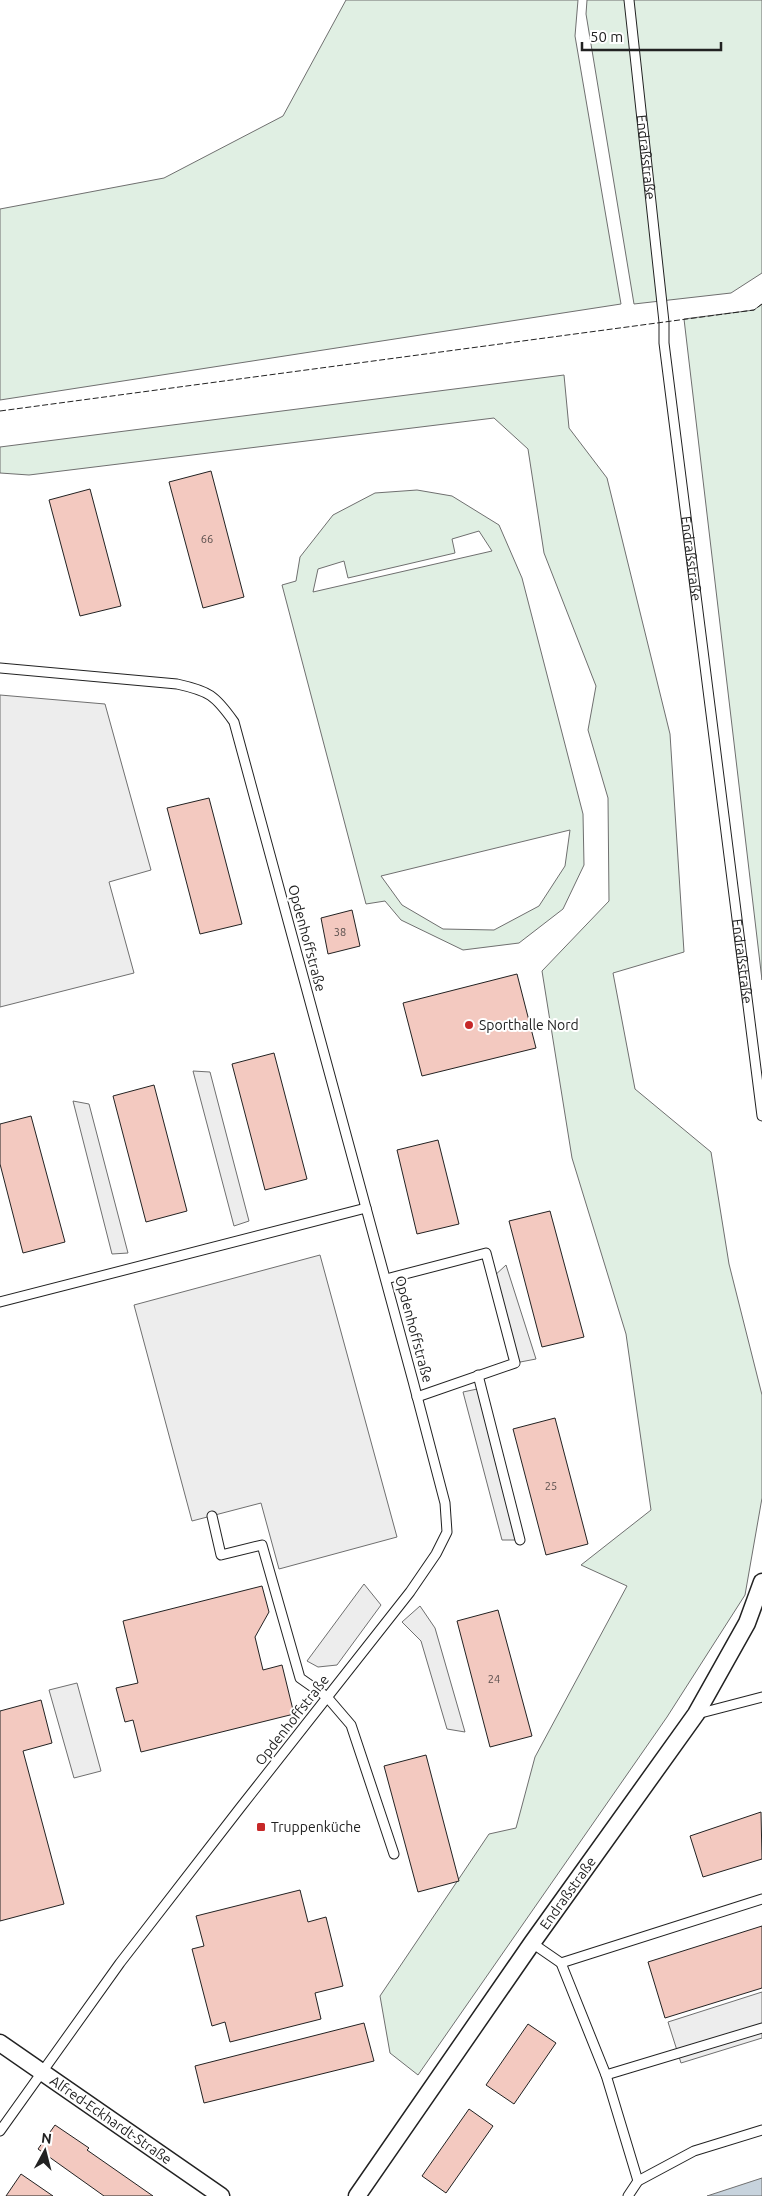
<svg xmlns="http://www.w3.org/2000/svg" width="762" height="2196" viewBox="0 0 762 2196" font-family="Ubuntu,sans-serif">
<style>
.green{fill:#e0efe3;stroke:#6f6f6f;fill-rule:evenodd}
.parking{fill:#ededed;stroke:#6f6f6f}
.water{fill:#c7d3dd;stroke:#6f6f6f}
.building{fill:#f3c9c0;stroke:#222}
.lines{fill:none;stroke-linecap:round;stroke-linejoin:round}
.lane-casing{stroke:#222;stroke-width:11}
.street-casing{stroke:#222;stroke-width:19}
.lane{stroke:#fff;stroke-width:9}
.street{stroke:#fff;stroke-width:16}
.fence{stroke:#222;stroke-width:1;stroke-dasharray:6 2.5;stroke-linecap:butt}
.poi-dot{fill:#c62828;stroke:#fff;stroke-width:2}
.labels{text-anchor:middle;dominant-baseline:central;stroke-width:4;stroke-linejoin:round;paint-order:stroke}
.number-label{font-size:11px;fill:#564c4a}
.street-label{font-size:14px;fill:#222;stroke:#fff}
.poi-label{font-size:14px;fill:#222;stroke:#fff;text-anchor:start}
</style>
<rect width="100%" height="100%" fill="#fff"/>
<!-- green -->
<g class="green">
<path d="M346,0H578L575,36L621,304L0,400V209L164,178L283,116Z"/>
<path d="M587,0H762V273L731,293L634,304L586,14Z"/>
<path d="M762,304V980L684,319L754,310Z"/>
<path d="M564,375L569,428L607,478L670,734L684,952L613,973L635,1089L711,1152L729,1264L762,1395V1498L745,1595L667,1717L418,2075L390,2053L380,1996L489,1834L516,1828L535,1757L627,1586L581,1565L651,1510L626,1334L572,1158L542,971L609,901L608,798L588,730L596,686L544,553L528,449L494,418L29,475L0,473V447Z"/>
<path d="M417,490L452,496L499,525L522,578L583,814L584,865L563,909L519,943L463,950L401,920L385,901L366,904L282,585L296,581L300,557L333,515L375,493ZM479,531L492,551L313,592L318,569L344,561L348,578L455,553L452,539ZM570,830L565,866L539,906L494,930L443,929L402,905L381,876Z"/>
</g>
<!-- parking -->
<g class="parking">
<path d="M0,695L105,704L151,870L109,882L134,973L0,1007Z"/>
<path d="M193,1071L210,1072L249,1221L234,1226Z"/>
<path d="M73,1101L89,1104L128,1253L112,1254Z"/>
<path d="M320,1255L397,1537L279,1569L261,1503L192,1521L134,1305Z"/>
<path d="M506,1265L536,1359L515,1363L492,1278Z"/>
<path d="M482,1388L520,1540H502L463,1392Z"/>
<path d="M364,1584L381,1605L337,1665L318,1667L307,1661Z"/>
<path d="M420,1606L435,1628L465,1732L447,1729L421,1641L402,1622Z"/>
<path d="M77,1683L101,1771L74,1778L49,1690Z"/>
<path d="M762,1992V2038L681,2063L668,2022Z"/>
</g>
<!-- water -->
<path class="water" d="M762,2178V2196H707Z"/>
<!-- building -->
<g class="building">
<path d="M211,471L244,597L203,608L169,482Z"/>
<path d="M90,489L121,606L80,616L49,500Z"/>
<path d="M209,798L242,924L200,934L167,808Z"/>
<path d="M352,910L360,946L328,954L321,918Z"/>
<path d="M517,974L536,1048L422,1076L403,1003Z"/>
<path d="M274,1053L307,1179L265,1190L232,1064Z"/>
<path d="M154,1085L187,1211L146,1222L113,1096Z"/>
<path d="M31,1116L65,1242L23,1253L0,1164V1124Z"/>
<path d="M438,1140L459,1224L417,1234L397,1150Z"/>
<path d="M550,1211L584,1337L542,1347L509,1221Z"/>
<path d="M555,1418L588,1544L546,1555L513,1429Z"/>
<path d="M262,1586L269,1612L255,1637L263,1670L282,1665L294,1714L141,1752L133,1720L125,1722L116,1688L138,1683L123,1621Z"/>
<path d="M498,1610L532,1736L490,1747L457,1621Z"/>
<path d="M41,1700L52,1743L23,1751L64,1904L0,1921V1711Z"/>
<path d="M426,1755L459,1881L418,1892L384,1766Z"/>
<path d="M761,1812L762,1859L703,1877L690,1836Z"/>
<path d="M300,1890L308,1922L326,1917L343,1986L315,1993L321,2019L230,2042L225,2022L212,2026L192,1949L204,1946L196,1916Z"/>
<path d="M762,1926V1988L665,2018L648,1962Z"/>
<path d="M364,2023L374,2061L204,2103L195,2066Z"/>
<path d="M528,2024L556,2043L514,2104L486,2085Z"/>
<path d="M469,2109L493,2126L446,2193L422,2176Z"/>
<path d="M55,2125L89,2148L87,2150L153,2196H104L38,2149Z"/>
<path d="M21,2174L53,2196H6Z"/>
</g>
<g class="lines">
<!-- lane casing -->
<g class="lane-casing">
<g id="lane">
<path id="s1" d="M629,0L664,322V343L762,1116"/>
<path d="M0,668L177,684C209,691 215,695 234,722L413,1381L445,1503L447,1532L436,1554L410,1592L240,1808L120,1963L0,2131"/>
<path d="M386,1279L486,1253L515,1363L417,1397"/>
<path d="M0,1302L366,1208"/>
<path d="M478,1375L520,1540"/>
<path d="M212,1516L221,1555L262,1545L300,1678L327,1697L351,1725L394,1854"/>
<path d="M697,1714L762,1697"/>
<path d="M532,1943L561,1963L606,2075L638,2181"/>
<path d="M561,1963L762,1899"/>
<path d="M606,2075L762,2028"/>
<path d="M628,2196L638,2181L694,2151L762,2130"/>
</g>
</g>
<!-- street casing -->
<g class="street-casing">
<g id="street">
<path id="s2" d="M0,2043L221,2196"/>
<path id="s3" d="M357,2196L532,1943L696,1714L747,1623L762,1582"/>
</g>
</g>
<!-- lane -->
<use href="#lane" class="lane"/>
<!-- street -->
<use href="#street" class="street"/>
<!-- fence -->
<path class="fence" d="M0,411L754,310L762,304"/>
</g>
<!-- markers -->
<g class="poi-dot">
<circle cx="469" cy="1025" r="5"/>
<rect x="256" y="1822" width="10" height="10" rx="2.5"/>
</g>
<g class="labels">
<!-- number labels -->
<g class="number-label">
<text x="207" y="539">66</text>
<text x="340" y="932">38</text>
<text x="551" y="1486">25</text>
<text x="494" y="1679">24</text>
</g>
<!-- street labels -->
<g class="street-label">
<text stroke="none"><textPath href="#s1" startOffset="158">Endraßstraße</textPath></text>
<text stroke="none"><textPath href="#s1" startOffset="562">Endraßstraße</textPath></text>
<text transform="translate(307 938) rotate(75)">Opdenhoffstraße</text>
<text stroke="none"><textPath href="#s1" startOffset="968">Endraßstraße</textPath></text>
<text transform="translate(414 1329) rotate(75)">Opdenhoffstraße</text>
<text transform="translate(292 1720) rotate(-52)">Opdenhoffstraße</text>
<text stroke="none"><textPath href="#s3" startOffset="369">Endraßstraße</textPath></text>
<text stroke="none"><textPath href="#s2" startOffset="135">Alfred-Eckhardt-Straße</textPath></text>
</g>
<!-- poi labels -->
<g class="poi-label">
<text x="479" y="1025">Sporthalle Nord</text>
<text x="271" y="1827">Truppenküche</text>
</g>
</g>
<!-- north arrow -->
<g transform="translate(45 2151) rotate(7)" stroke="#ffffff" stroke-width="4" paint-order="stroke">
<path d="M0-4L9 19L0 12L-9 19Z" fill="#222222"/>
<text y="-8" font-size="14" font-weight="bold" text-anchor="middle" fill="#222222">N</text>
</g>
<!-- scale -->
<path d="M582 42v8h139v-8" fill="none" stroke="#222222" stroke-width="2.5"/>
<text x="590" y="42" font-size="15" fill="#222222" stroke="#ffffff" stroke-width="4" paint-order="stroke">50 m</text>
</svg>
